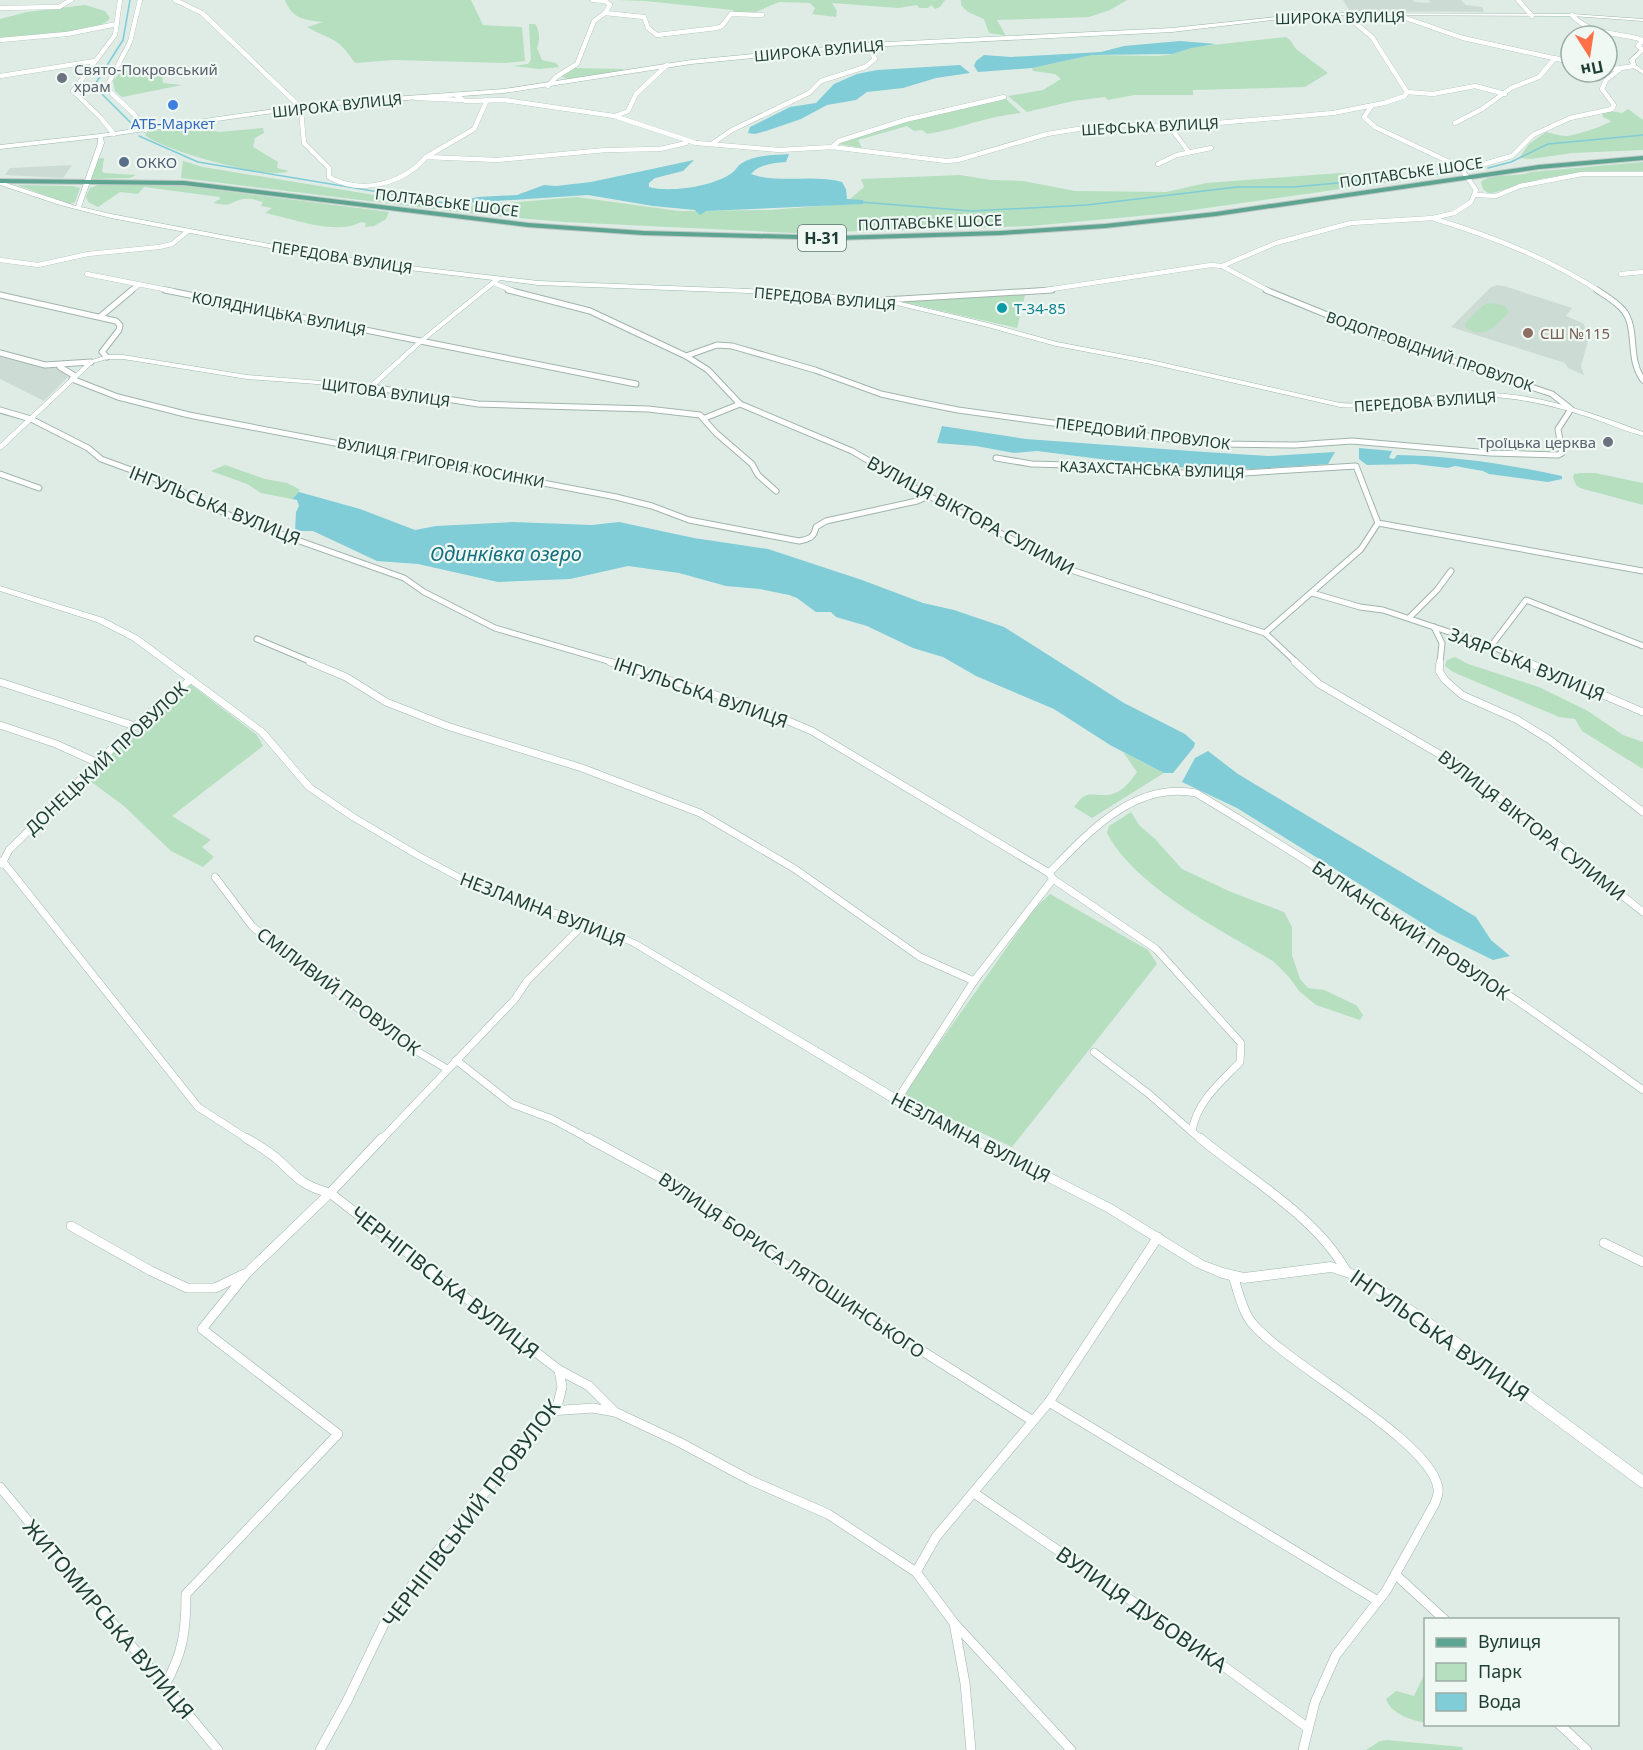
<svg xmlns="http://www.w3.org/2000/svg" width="1643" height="1750" viewBox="0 0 1643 1750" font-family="'Noto Sans',sans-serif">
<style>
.built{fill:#ccdbd4}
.green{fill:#b5dfbf}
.water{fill:#80ccd7}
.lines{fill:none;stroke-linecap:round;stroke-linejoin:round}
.stream{stroke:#80ccd7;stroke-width:1.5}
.street-far3-casing{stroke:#a1b4ac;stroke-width:5}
.street-far2-casing{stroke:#a1b4ac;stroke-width:7}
.street-far1-casing{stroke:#a1b4ac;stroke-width:8}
.street-casing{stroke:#a1b4ac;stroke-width:10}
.secondary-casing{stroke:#9cb8ad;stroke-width:1}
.primary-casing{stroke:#c0c9c6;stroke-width:2}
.street-far3{stroke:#fff;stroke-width:4.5}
.street-far2{stroke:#fff;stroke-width:5}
.street-far1{stroke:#fff;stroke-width:7}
.street{stroke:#fff;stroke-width:9}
.secondary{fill:#fff;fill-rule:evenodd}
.primary{fill:#5ea591;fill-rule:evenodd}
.worship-dot{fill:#6b7280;stroke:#eff8f3;stroke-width:2}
.shop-dot{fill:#3f7fe0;stroke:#eff8f3;stroke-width:2}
.service-dot{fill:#5c6f8a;stroke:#eff8f3;stroke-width:2}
.culture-dot{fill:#0f9aa8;stroke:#eff8f3;stroke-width:2}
.education-dot{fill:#8d6e63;stroke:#eff8f3;stroke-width:2}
.labels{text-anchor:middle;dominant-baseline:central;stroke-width:4.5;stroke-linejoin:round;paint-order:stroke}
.far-street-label{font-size:15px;fill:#1e3d34;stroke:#eff8f3}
.far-worship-label{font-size:15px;fill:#5b616d;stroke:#eff8f3;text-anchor:start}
.far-shop-label{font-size:15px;fill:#366cbe;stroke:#eff8f3}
.far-service-label{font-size:15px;fill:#4e5e75;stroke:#eff8f3;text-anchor:start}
.far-culture-label{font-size:15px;fill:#0d838f;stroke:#eff8f3;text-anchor:start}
.far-education-label{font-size:15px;fill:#785e54;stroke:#eff8f3;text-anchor:start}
.shield{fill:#eff8f3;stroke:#5d756d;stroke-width:1.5}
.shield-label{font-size:16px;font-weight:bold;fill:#1e3d34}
.street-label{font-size:18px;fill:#1e3d34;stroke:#eff8f3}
.water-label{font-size:20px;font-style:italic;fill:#136f7e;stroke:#eff8f3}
.near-street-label{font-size:21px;fill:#1e3d34;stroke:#eff8f3}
</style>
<rect width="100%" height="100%" fill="#deece5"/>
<!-- built -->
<g class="built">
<path d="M1343,0H1413L1414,2L1430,3L1429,0H1461L1466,5L1482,7L1484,12L1350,11Z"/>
<path d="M72,165L63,178L5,175L10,168Z"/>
<path d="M1497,285L1504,286L1572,308L1566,316L1584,324L1588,341L1581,366L1584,375L1568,368L1565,363L1451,327L1491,287Z"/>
<path d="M0,355L66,370L70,375L44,401L0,379Z"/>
</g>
<!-- green -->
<g class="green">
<path d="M285,0H471L483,25L522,27L525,61L505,63L394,60L355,63C336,35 333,42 307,27L323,22C305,20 292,19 285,0Z"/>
<path d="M617,0H945L940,7L935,9L931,5L928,8H919L917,5L898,8L832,3L837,11L836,17L812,14L815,8L810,3L779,2L751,14L735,13L733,10L645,1Z"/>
<path d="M961,0H1127L1110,10L1089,17L997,20L1006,36L989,33L984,19L968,12L961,5Z"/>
<path d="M85,5L105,11L110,18C97,36 23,37 0,39V19L27,12Z"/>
<path d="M529,24H535C540,30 540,41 537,48L542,60L556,63L559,67L539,69L513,66L528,64L531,60Z"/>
<path d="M1286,37L1290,40L1296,49L1328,73L1305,87L1193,90V95H1134L1108,100L1105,97L1073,101L1027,112L1008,96L1043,90L1061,79L1055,74L1033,71L1032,68L1092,55L1158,56L1173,54L1194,47Z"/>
<path d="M161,68H166L162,75L163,83L182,85L122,97L115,91L113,81L121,71Z"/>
<path d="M574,68L623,69L624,71L569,80L561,76Z"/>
<path d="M989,99H1006L1021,113C988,116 959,129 927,134L922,130L914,131L907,126L858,140L862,148L839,144L866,133Z"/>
<path d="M1628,109L1643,120V150L1572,153L1531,159L1519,158L1529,144L1546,132C1552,133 1559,136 1566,136C1573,136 1608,125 1611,121L1603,117L1602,113L1610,111L1622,113Z"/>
<path d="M210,123L214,131L219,132L263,128L264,133L255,138L253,147L278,162L277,168L289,171C270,181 162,150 145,135L147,132Z"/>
<path d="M102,158H104L102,171L104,173L136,175L130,178L91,179L90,175L94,170L98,159Z"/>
<path d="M183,161L203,167L441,206L507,203L576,197L679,211L771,210L844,204L864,187L861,179L960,175L991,180L1023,181L1075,191L1166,192L1206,183L1313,175L1340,173L1413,177L1405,180L1171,213L1031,226L793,233L564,222L475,214L181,178Z"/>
<path d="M1643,162V171L1582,172L1541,179L1489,194L1483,189L1481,182C1492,172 1516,178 1531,172Z"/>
<path d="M100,184L185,186L389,212L386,219L374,226L365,227L366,223L361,222C335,236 292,218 265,213L272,208L261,206L263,202C258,201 249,197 243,199C226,203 234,207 213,203L220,199V197L144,187L138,194L120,192L98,207L88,202L86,196L90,188Z"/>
<path d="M17,185L73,186L80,188L75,202L70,204Z"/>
<path d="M1025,295L1017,328L898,301L913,297Z"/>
<path d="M1492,303L1505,306L1509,312C1496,326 1484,341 1465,327V323L1485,304Z"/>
<path d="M225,465L265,479L287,483L299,489V492L292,499L261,493L247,484L211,471Z"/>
<path d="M1580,473H1595L1643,483V505L1580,488L1576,485L1573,477L1574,474Z"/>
<path d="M1455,657L1468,664L1539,687L1588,711L1623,735L1643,742V769L1582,731L1575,719L1559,717L1453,672L1445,666L1447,660Z"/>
<path d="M190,684L257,735L263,746L172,816L211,840L202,847L214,857L203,867L171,851L124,806L86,778Z"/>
<path d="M1123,752L1164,773L1092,818L1074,807C1087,789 1090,796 1107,795C1121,794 1130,782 1137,772Z"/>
<path d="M1131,812L1139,825L1155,839L1182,869L1231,892L1284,912L1292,927V955L1300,979L1308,988L1324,990L1356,1005L1363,1015L1360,1020L1316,1005L1299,991L1289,977L1273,961C1221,930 1135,887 1107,833L1109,826Z"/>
<path d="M1050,894L1148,950L1157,964L1012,1147L902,1096L1034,909Z"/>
<path d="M1425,1673V1723C1410,1719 1392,1715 1386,1699L1396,1691L1414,1696Z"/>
<path d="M1387,1740L1462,1747L1463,1750H1366L1380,1741Z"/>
</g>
<!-- water -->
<g class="water">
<path d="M1180,41L1216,44L1191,48L1173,54L1092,55L1032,68L978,72L974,66L976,61L984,55L1011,57L1101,52L1124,46Z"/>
<path d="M960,65L970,73L936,78L903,88L867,92L856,100L827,105L801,119L766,131L755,134L748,133L750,127L790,107L816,103L834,84L857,74L877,70Z"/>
<path d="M789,154L786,162C774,163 759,164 751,174C778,184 815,174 842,182L846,189L847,199L863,200V204L706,211L700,215L695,210L653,206L588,195L449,204L448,203L478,197L517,195L544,185L556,186L591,182L694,160L683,171L655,178L649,183V187C671,193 714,186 732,173C736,170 738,165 742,163C754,155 775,155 789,154Z"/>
<path d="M942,426L1026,439L1205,452L1268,456L1335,452L1328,464L1256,469L1163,467L1037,451L1014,453L976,446L937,443Z"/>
<path d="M1359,448L1392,451L1389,458L1394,459L1397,455C1453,456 1507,464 1562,476V479L1548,482L1489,474L1483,471L1455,466L1448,468L1415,464L1367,465L1359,459Z"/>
<path d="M299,492L360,509L415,530L436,526L513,522L592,525L619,522L694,538L768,549L862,580L923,603L954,610L1004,627L1124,703L1185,734L1195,743L1194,747L1173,773H1164L1110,745L1054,709L976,676L943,657L913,648L867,626L836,617L831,612H816L797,598L789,595L760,589L726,586L679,573L628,566L570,579L498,582L418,564L377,561L313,531H295L296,512L299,506L297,500L292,499Z"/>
<path d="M1208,751L1238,774L1476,917L1491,940L1510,956L1493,960L1438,933L1237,808L1182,782L1195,758Z"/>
</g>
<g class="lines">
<!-- stream -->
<g class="stream">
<path d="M130,0L123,40L94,86L134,126"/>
<path d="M139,136L198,162L451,204"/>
<path d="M1488,168L1511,162L1548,144L1643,135"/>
<path d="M860,202L972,211L1087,205L1237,187H1293L1438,174"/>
</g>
<!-- street-far3 casing -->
<g class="street-far3-casing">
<g id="street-far3">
<path d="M140,0L130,42L106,88L134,114L145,130"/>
<path d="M175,0L202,13L296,103L301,110L304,143L329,168V177C361,195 403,184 426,157L497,160L606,150L660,149L686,143"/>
<path d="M1518,0L1532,16"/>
<path d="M0,8L59,7L71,0"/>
<path d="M605,13L644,17L648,28L657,35L717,28L722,26L731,14L762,15"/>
<path d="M1350,15L1354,22L1372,37L1407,92"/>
<path d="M1572,15C1590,36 1618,32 1643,40L1638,46L1642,49"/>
<path d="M1400,16L1463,38L1571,62"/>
<path d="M0,40L67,34L117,24"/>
<path d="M1607,70L1634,66"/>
<path d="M0,76L95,61"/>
<path d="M548,86L556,77L577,64L594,21L605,13L610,5L605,1L593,0"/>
<path d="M1407,92L1433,94L1475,86L1505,94"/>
<path d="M456,95L465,101L504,100L614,116L696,143L779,150L832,147L946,161L958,160L1047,134L1078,129L1125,125L1170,127L1333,113L1384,103L1405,96L1407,92"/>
<path d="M416,98L462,100"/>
<path d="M615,116L628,111L636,94L667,65"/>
<path d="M1455,123L1482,109L1511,88L1539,77L1555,58"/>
<path d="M1170,127L1188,151"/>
<path d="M114,134L100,117L73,91L115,35L120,0"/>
<path d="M713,143L732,130L809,93L821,81L865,67L875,59L868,45"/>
<path d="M832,147L839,141L905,120L1004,97"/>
<path d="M426,157L474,129L487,100"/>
<path d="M1158,164L1177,155L1211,148"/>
<path d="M1463,170L1512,156L1533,135L1570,118L1612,109L1614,105L1602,89L1606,80L1619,70"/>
<path d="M1476,195L1496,196L1520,186L1582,174H1643"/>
<path d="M1435,219C1491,236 1550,259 1599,291"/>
<path d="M0,260L38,265L88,254L159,247L172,244L188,231"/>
<path d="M1222,266L1269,291"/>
<path d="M87,274L173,291"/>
<path d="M1621,274L1643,272"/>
<path d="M493,283L514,291"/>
<path d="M131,291L138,285"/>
<path d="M1039,291L1211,265L1222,266L1276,243L1351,223L1433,218L1454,213L1471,202L1476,190L1460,167L1375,127L1364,117L1371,107"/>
</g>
</g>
<!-- street-far2 casing -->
<g class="street-far2-casing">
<g id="street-far2">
<path d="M165,290L636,384"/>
<path d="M508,290L590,311L686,356L708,370L740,404L852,451L929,496L1071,570L1265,633L1297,663"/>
<path d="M1597,290C1606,296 1617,302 1624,311C1638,330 1627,358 1643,380"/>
<path d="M0,295L116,321L120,325L119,330L102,352L107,357"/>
<path d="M884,300L1052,290"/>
<path d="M101,316L132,290"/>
<path d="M0,353L45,365L91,362"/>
<path d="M686,356L717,345L732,346L815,370L881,394L918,402L958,410L1170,439L1222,444L1295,445L1352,441L1490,453L1558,455L1562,453L1558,429L1571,409L1552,394L1374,334L1266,290"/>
<path d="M60,367L75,376"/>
<path d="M72,379L118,397L189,415L616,497L652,506L689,520L799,541C809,539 814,538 816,527L826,521L917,501L929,496"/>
<path d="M371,387L478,404L648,409L700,415L716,433L752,464L758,475L776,491"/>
<path d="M0,410L31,419L88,448L101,459L156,479L235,518L404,578L424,592L495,628L615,663"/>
<path d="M705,418L740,404"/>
<path d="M996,458L1032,464L1105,466L1143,472L1227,474L1356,466L1378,523L1643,571"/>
<path d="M0,474L39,488"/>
<path d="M1312,593L1360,607L1383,610L1491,646L1531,663"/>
<path d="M1409,618L1437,590L1451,571"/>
<path d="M1434,627L1442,643L1440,663"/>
<path d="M1265,633L1361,549L1378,523"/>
<path d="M257,639L314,663"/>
<path d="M1491,646L1526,600L1643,646"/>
</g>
</g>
<!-- street-far1 casing -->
<g class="street-far1-casing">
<g id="street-far1">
<path d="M310,662L346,677L386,702L447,726L582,768L700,813L795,869L920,957L974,981"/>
<path d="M610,662L755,707L812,731L1049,873L1053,879L1156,949L1241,1043L1240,1062C1220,1083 1196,1102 1192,1132L1202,1140"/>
<path d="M1295,662L1319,684L1458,765L1643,912"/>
<path d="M1440,662L1439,671L1445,680L1462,695L1516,719L1550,740L1643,812"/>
<path d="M1527,662L1643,712"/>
<path d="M0,682L135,726"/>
<path d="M0,725L56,744L98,763"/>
<path d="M0,861L4,863L198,1107L249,1140"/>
<path d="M2,864L9,850L135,726L191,679"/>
<path d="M1049,873C1089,832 1134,781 1196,793C1350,885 1498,985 1643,1090"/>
<path d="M215,877L252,926L270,941L405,1044L447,1069"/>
<path d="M1094,1052L1149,1094L1192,1132"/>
<path d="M456,1060L512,1104L552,1119L591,1140"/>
<path d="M897,1100L974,981L1053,879"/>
<path d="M381,1140L515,999L527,981L586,922"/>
</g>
</g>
<!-- street casing -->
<g class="street-casing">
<g id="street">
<path d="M246,1138C256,1144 266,1150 275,1157C297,1176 299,1185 330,1193L559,1370L589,1386L615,1412L679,1442L750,1480L828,1514L916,1572L954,1623L965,1683L971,1750"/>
<path d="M588,1138L676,1186L728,1219L769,1254L1033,1421"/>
<path d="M1200,1138C1247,1177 1317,1217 1346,1271"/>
<path d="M71,1226L151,1271L187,1288H215L244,1274"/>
<path d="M1604,1243L1643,1262"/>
<path d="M1233,1276C1238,1290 1242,1311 1252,1323C1287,1365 1431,1440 1438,1488C1439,1494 1437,1499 1434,1505L1386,1591L1336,1655L1315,1702L1303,1750"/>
<path d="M1049,1402L1378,1601"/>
<path d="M550,1411L593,1408L615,1412"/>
<path d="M0,1487L218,1750"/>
<path d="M974,1493L1170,1627L1308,1728"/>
<path d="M916,1572L936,1537L1049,1402L1158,1237"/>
<path d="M1396,1575L1445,1620"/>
<path d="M954,1623L1071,1750"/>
<path d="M165,1685C183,1653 186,1631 186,1594L338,1434L202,1329L247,1273L330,1193L382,1138"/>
<path d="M1559,1724L1587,1750"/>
<path d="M320,1750L347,1701L385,1622L435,1554L558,1403L562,1387L559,1370"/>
</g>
</g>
<!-- secondary casing -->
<g class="secondary-casing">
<g id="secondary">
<path d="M1314,13L1572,14L1643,19V21L1572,16L1314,15L1172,32L868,47L691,64L504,93L323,106L103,137L104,143L81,207L111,214L317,253L401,265L538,281L748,289L884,298L988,323L1057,342L1151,360L1340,403C1384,406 1425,395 1469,393C1529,390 1587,411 1643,432V436C1628,432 1614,426 1600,421C1565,409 1529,399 1492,397C1441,394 1391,411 1340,407L1151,364L1056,346L984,326L884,302L748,293L538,285L500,280L422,343L373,388L247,379L123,359H107L93,363L2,449L0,450V444L89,361L107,355H123L247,375L369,385L418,341L493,280L401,269L317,257L111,218L60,205L0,185V181L76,206L98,143V138L0,149V145L100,134L323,102L504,89L691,60L868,43L1172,28Z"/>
<path d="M1643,47V52L1635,60L1636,65L1643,70V74L1632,67L1629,60Z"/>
<path d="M0,586L103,618L138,636L265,730L312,785L356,815L422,854L480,885L523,900L589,920L637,941L901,1097L1113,1205L1204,1261L1223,1268L1244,1273L1331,1262L1366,1274L1453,1334L1643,1475V1488L1639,1486L1445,1342L1359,1281L1331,1272L1244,1283L1222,1278L1196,1267L1105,1211L893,1103L631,945L583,925L517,905L474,889L416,858L350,819L306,789L259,734L132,640L97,622L0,591Z"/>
</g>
</g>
<!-- primary casing -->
<g class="primary-casing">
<path id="primary" d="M1643,156V160L1539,169L1216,216L1105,228L1001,235L836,240L643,235L528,227L184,185L0,183V179L184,181L528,223L643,231L836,236L1001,231L1105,224L1216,212L1539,165Z"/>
</g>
<!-- street-far3 -->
<use href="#street-far3" class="street-far3"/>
<!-- street-far2 -->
<use href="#street-far2" class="street-far2"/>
<!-- street-far1 -->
<use href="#street-far1" class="street-far1"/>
<!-- street -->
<use href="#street" class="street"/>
<!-- secondary -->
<use href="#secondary" class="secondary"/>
<!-- primary -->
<use href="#primary" class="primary"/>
</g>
<!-- markers -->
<g class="worship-dot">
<circle cx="62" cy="78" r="6"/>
<circle cx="1608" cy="442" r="6"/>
</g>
<circle class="shop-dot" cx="173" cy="105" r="6"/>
<circle class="service-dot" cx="124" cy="162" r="6"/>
<circle class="culture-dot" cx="1002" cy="308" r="6"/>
<circle class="education-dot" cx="1528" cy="333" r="6"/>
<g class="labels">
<!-- far-street labels -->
<g class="far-street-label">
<text transform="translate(1340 17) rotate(-1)">ШИРОКА ВУЛИЦЯ</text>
<text transform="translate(819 50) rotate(-5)">ШИРОКА ВУЛИЦЯ</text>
<text transform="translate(337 105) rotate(-6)">ШИРОКА ВУЛИЦЯ</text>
<text transform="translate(1150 126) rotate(-3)">ШЕФСЬКА ВУЛИЦЯ</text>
<text transform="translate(1411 172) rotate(-8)">ПОЛТАВСЬКЕ ШОСЕ</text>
<text transform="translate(447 202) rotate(7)">ПОЛТАВСЬКЕ ШОСЕ</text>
<text transform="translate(930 222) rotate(-2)">ПОЛТАВСЬКЕ ШОСЕ</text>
<text transform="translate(342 257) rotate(9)">ПЕРЕДОВА ВУЛИЦЯ</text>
<text transform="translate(825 298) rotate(5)">ПЕРЕДОВА ВУЛИЦЯ</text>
<text transform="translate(279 313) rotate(11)">КОЛЯДНИЦЬКА ВУЛИЦЯ</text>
<text transform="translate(1430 351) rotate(19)">ВОДОПРОВІДНИЙ ПРОВУЛОК</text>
<text transform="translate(386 392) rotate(8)">ЩИТОВА ВУЛИЦЯ</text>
<text transform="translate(1425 401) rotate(-4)">ПЕРЕДОВА ВУЛИЦЯ</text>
<text transform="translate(1143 433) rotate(7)">ПЕРЕДОВИЙ ПРОВУЛОК</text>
<text transform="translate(441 462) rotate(11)">ВУЛИЦЯ ГРИГОРІЯ КОСИНКИ</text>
<text transform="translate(1152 469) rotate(2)">КАЗАХСТАНСЬКА ВУЛИЦЯ</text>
</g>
<!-- far-worship labels -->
<g class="far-worship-label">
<text x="74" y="69">Свято-Покровський<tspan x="74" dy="17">храм</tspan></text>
<text x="1596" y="442" text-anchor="end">Троїцька церква</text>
</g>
<!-- far-shop labels -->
<g class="far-shop-label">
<text x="173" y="123">АТБ-Маркет</text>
</g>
<!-- far-service labels -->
<g class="far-service-label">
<text x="136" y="162">ОККО</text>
</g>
<!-- far-culture labels -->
<g class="far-culture-label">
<text x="1014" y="308">Т-34-85</text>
</g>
<!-- far-education labels -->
<g class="far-education-label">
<text x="1540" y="333">СШ №115</text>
</g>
<!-- shield labels -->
<rect class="shield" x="798" y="225" width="48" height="26" rx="4.5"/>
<g class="shield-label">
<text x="822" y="238">Н-31</text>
</g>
<!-- street labels -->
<g class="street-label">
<text transform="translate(215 505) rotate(22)">ІНГУЛЬСЬКА ВУЛИЦЯ</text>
<text transform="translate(971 515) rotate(28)">ВУЛИЦЯ ВІКТОРА СУЛИМИ</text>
<text transform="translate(1527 664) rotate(22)">ЗАЯРСЬКА ВУЛИЦЯ</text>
<text transform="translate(701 692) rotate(19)">ІНГУЛЬСЬКА ВУЛИЦЯ</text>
<text transform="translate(106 758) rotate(-43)">ДОНЕЦЬКИЙ ПРОВУЛОК</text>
<text transform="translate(1532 825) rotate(38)">ВУЛИЦЯ ВІКТОРА СУЛИМИ</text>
<text transform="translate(543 909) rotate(21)">НЕЗЛАМНА ВУЛИЦЯ</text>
<text transform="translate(1411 930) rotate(34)">БАЛКАНСЬКИЙ ПРОВУЛОК</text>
<text transform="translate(339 991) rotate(37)">СМІЛИВИЙ ПРОВУЛОК</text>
<text transform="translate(971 1137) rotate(27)">НЕЗЛАМНА ВУЛИЦЯ</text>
<text transform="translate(792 1265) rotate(34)">ВУЛИЦЯ БОРИСА ЛЯТОШИНСЬКОГО</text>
</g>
<!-- water labels -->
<g class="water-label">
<text x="506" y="553">Одинківка озеро</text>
</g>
<!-- near-street labels -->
<g class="near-street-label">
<text transform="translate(445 1282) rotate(38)">ЧЕРНІГІВСЬКА ВУЛИЦЯ</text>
<text transform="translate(1440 1335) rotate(35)">ІНГУЛЬСЬКА ВУЛИЦЯ</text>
<text transform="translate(471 1513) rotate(-53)">ЧЕРНІГІВСЬКИЙ ПРОВУЛОК</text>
<text transform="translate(1142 1609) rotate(35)">ВУЛИЦЯ ДУБОВИКА</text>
<text transform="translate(109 1619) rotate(50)">ЖИТОМИРСЬКА ВУЛИЦЯ</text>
</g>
</g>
<!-- legend -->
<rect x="1424" y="1618" width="195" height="108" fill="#eff8f3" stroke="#9bada7" stroke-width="1.5"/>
<rect x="1436" y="1638" width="30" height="9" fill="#5ea591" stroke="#9bada7" stroke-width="1.5"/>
<text x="1478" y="1648" font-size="18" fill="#1e3d34">Вулиця</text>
<rect x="1436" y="1663" width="30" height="18" fill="#b5dfbf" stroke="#9bada7" stroke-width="1.5"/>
<text x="1478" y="1678" font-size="18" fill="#1e3d34">Парк</text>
<rect x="1436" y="1693" width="30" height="18" fill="#80ccd7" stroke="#9bada7" stroke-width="1.5"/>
<text x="1478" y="1708" font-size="18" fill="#1e3d34">Вода</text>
<!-- north arrow -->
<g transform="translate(1589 54) rotate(168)"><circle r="28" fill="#eff8f3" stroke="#9bada7" stroke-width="1.5"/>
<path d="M0-4.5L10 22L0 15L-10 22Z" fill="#ff7049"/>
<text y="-9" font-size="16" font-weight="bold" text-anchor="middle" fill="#1e3d34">Пн</text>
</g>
</svg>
